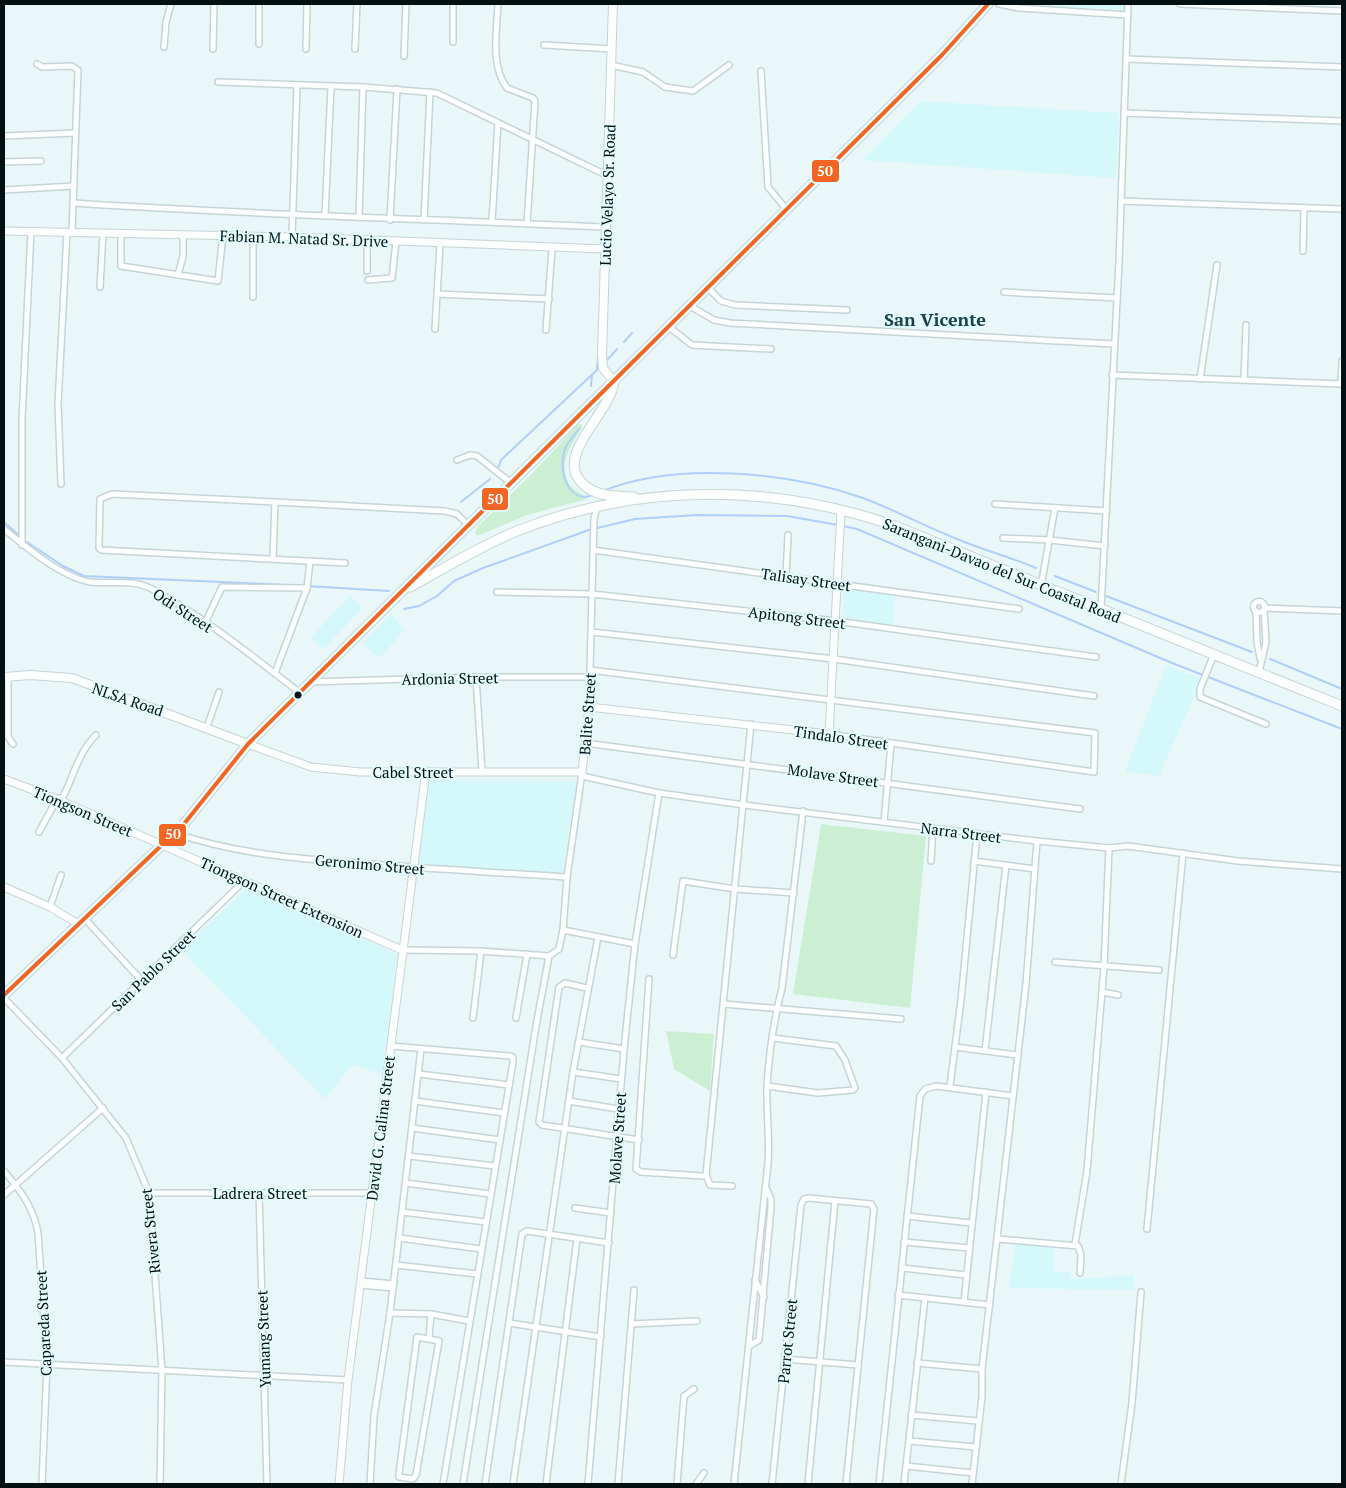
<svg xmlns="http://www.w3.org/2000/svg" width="1346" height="1488" viewBox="0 0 1346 1488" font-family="'PT Serif',serif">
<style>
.built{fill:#d5f8fb}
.green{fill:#ccefd3}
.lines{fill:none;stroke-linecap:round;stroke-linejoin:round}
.stream{stroke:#b0cefc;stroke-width:2}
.minor-casing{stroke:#c6d4d5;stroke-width:8}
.tertiary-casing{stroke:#c6d4d5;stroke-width:9}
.secondary-casing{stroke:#c6d4d5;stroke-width:10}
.primary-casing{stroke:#c6d4d5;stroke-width:11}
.minor{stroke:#fcfefe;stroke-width:5}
.tertiary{stroke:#fcfefe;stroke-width:7}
.secondary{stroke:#fcfefe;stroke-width:8}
.primary{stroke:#fcfefe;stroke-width:9}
.bus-1-casing{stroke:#e3fcfe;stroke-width:8}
.bus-1{stroke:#f26522;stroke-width:4}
.bus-dot{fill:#031011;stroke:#e3fcfe;stroke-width:2}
.labels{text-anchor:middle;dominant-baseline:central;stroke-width:4;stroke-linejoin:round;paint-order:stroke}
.street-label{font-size:15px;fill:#031011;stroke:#e3fcfe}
.quarter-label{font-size:18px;font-weight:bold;fill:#1d4246;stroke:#e3fcfe}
.line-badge{stroke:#e3fcfe;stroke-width:2}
.badge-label{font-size:14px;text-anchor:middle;font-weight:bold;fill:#fff}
</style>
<rect width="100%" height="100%" fill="#e9f7f8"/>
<!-- built -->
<g class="built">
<path d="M1020,4H1124V10Z"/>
<path d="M921,101L1119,113L1116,178L863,160Z"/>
<path d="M844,588L895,596L893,625L842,620Z"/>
<path d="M350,595L363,608L323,649L311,638Z"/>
<path d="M391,614L405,630L379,658L362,643Z"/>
<path d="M1166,665L1202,679L1159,776L1125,772Z"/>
<path d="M429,780L577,781L562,875L418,864Z"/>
<path d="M247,888H253L397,954L384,1075L353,1064L325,1099L181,950Z"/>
<path d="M1015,1243L1054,1246V1271L1070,1272L1071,1279L1134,1275V1290L1009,1288Z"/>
</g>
<!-- green -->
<g class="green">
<path d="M582,424V428C571,445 555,469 572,487C576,492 584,494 587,499L527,515L477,536L475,532L479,525L532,474L577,425Z"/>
<path d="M821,824L926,836L910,1008L793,994Z"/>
<path d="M666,1031L714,1034L710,1091L674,1069Z"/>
</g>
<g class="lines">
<!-- stream -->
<g class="stream">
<path d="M604,166L605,148"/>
<path d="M624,342L632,333"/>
<path d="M608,359L617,349"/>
<path d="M591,386L592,375"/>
<path d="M579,429C575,435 568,442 565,449C558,467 566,502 590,496"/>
<path d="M497,471L501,460L597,370L599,346"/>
<path d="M603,491C676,461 790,472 863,498C895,510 926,527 957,539C983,550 1010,557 1036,568"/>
<path d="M461,502L490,479"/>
<path d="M4,522L21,537"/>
<path d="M843,526L857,529L1172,663L1342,729"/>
<path d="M27,542L63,566L84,576L288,585"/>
<path d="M1055,576L1096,592"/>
<path d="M307,586L389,591"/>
<path d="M1106,596L1252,652"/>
<path d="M404,609L419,606L437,596L454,581L483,568L589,530L635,519L697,515L787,516L838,525"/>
<path d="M1270,659L1342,689"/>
</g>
<!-- minor casing -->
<g class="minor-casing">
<g id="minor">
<path d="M259,4V44"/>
<path d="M453,4V42"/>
<path d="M498,4C497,30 490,66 507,88L533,98L535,101L527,224"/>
<path d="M999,4L1019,8L1128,15"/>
<path d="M1180,4L1342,11"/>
<path d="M544,45L612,49"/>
<path d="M164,47L166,22L171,4"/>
<path d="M213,49L214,4"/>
<path d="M306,49L307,4"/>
<path d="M355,49L357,4"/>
<path d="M404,56L406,4"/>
<path d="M1126,59L1342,67"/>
<path d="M37,64L42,67L72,66L78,70L72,232"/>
<path d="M611,65L643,72L665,87L693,91L729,65"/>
<path d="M761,71L768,187L787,210"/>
<path d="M218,82L363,87L437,93L608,176"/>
<path d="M1124,113L1342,121"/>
<path d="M4,136L75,133"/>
<path d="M4,162L41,161"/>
<path d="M4,190L74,186"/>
<path d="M1121,201L1342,209"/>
<path d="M74,203C251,215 429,219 606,227"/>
<path d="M325,215L331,87"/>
<path d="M359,217L363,87"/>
<path d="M390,220L397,89"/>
<path d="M424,220L430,92"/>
<path d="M492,221L498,123"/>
<path d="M121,233V266L218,281L223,235"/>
<path d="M292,237L297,86"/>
<path d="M1303,251L1304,208"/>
<path d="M367,271V240"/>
<path d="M178,275L183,256V235"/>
<path d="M368,280L392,278L396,242"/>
<path d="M100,287L103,233"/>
<path d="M708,288L721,301L735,305L847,310"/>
<path d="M1004,292L1117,298"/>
<path d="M437,294L549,299"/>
<path d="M253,297V236"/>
<path d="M690,306L714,320L730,323L1114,344"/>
<path d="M669,327L692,345L771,349"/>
<path d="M435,329L440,244"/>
<path d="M546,330L552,248"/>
<path d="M1112,375L1342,384"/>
<path d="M1200,379L1217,265"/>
<path d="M1244,380L1246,325"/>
<path d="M1341,384L1342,361"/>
<path d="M457,460L470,455L477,456L511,483"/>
<path d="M61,484L58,404L67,232"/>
<path d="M275,502L445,511L457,514L468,525"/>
<path d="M995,504L1107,511"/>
<path d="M4,529C26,547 61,577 90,582C110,584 132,579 150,588C203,616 252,656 299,692"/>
<path d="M1003,538L1050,540L1105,546"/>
<path d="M22,545V419L31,231"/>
<path d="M593,550L1019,609"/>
<path d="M273,559L275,502L112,494L100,499L99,548L101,550L345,563"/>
<path d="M786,576L788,535"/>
<path d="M1041,586L1055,508"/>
<path d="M497,592L592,594L836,621L1096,657"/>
<circle cx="1259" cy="607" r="5.5"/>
<path d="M1265,608L1342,611"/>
<path d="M1101,609L1119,262L1128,4"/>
<path d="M1256,611L1257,642L1260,658"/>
<path d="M205,623L222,587L307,588"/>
<path d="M592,632L834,659L1094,696"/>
<path d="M1214,654L1200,689V697L1266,724"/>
<path d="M590,670L1095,733L1094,772L829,734"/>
<path d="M1259,672L1266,642L1264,609"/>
<path d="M275,673L307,588L310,561"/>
<path d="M8,677V737L13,744"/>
<path d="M476,677L482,771"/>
<path d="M310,682L476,677H590"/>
<path d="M589,707L594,518L597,508"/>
<path d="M207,727L219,692"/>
<path d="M585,743L1080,809"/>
<path d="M582,776L659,793L744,805L1037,841L1109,848L1128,846L1238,861L1342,869"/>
<path d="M884,822L891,744"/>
<path d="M39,832L57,799L63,797C74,775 78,753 96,735"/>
<path d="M175,833C238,855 304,859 370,864C436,869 501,873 567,877"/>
<path d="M931,861L933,828"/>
<path d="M974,861L1035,869"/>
<path d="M50,907L61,875"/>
<path d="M85,919L142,981"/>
<path d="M563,930L635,944"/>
<path d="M402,950L481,951L549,956"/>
<path d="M673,955L683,881L735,889L794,893"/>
<path d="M1055,962L1159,970"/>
<path d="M649,979L636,1169L641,1172L703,1176L706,1175L751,724"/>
<path d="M587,988L565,983L559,987L539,1122L542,1125L639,1140"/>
<path d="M1102,992L1118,995"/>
<path d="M4,998L62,1058L126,1138L149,1193L162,1370L160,1484"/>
<path d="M724,1004L901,1019"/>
<path d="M473,1018L481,951"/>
<path d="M516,1018L527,954"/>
<path d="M579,1042L624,1049"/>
<path d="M391,1046L510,1056L513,1057V1062L443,1484"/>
<path d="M955,1047L1017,1055"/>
<path d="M985,1051L1006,865"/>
<path d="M62,1058L244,881"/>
<path d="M573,1072L621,1079"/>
<path d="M419,1074L509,1085"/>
<path d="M767,1086L818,1093L853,1090L855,1088L845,1060L836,1046L773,1038"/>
<path d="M950,1086L961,1000L977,834"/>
<path d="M415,1101L504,1113"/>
<path d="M569,1101L618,1109"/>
<path d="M412,1128L500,1140"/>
<path d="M409,1156L495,1166"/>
<path d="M4,1171C20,1190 34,1208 38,1233L47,1364L42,1484"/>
<path d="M706,1175L710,1185L732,1186"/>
<path d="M406,1183L490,1194"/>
<path d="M149,1193H372"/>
<path d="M259,1193L267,1484"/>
<path d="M4,1195L103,1108"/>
<path d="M575,1208L611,1213"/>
<path d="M402,1212L486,1222"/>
<path d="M907,1216L971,1223"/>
<path d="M1147,1229L1183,853"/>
<path d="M400,1238L481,1249"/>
<path d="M998,1239L1078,1246L1081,1255L1080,1273"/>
<path d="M904,1242L969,1248"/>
<path d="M1075,1244L1087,1171L1104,967L1109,848"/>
<path d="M396,1265L477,1274"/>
<path d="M902,1268L966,1275"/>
<path d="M755,1280L764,1297"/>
<path d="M361,1281L394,1284"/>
<path d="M361,1285L393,1288"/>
<path d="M898,1295L990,1305"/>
<path d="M964,1302L986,1092"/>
<path d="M390,1313L431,1314L469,1321"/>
<path d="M509,1323L601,1337"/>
<path d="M631,1324L697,1321"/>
<path d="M417,1337L439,1341L416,1475L413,1479L399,1477V1473Z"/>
<path d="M429,1338L431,1314"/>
<path d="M749,1346L759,1340L771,1207V1199L766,1188"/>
<path d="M785,1359L858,1365"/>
<path d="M4,1362L348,1380"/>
<path d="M917,1363L982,1369"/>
<path d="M911,1415L978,1421"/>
<path d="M909,1441L976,1447"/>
<path d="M906,1466L973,1473"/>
<path d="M370,1484L374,1416L390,1313L421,1049"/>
<path d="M463,1484L536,1026L549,956L559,949L563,930L567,877L582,773"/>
<path d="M485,1484L522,1234L527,1231L609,1243"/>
<path d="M513,1484L573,1072L598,937"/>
<path d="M546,1484L577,1239"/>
<path d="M588,1484L624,1049L635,944L659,793"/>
<path d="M618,1484L634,1290"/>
<path d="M677,1484L684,1396L694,1389"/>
<path d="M696,1484L704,1473"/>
<path d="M734,1484L768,1163C770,1137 766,1112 767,1086C769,1054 774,1019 782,988L803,811"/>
<path d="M772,1484L801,1205L804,1199L809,1198L871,1204L874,1209L846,1484"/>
<path d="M808,1484L835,1201"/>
<path d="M879,1484L920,1096L925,1089L936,1086L1013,1096"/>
<path d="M904,1484L925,1298"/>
<path d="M972,1484L982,1396V1369L1026,984L1037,841"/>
<path d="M1121,1484L1132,1403L1141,1292"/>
</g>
</g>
<!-- tertiary casing -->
<g class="tertiary-casing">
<g id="tertiary">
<path d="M4,231L292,237L605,249"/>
<path d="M248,744L311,767L360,772H582L589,707L829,734L841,511"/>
<path d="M4,779L57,799L402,950"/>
<path d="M4,887L50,907L78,924"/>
<path d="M339,1484L348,1380L426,771"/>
</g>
</g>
<!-- secondary casing -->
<g class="secondary-casing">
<g id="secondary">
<path d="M613,4L602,355L603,368L614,382"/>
<path d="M4,677L30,675L72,678L248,744"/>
</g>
</g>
<!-- primary casing -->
<g class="primary-casing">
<g id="primary">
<path d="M614,382C610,412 560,451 578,478C590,497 614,496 634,497"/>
<path d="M410,587C445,568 480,546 517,531C638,483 773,483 895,526L1342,706"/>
<path d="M4,995L184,824L248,744L942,55L988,4"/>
</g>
</g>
<!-- minor -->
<use href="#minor" class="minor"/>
<!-- tertiary -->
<use href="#tertiary" class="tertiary"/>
<!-- secondary -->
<use href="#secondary" class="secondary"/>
<!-- primary -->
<use href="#primary" class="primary"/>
<!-- bus-1 casing -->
<g class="bus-1-casing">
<path id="bus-1" d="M4,995L184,824L248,744L942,55L988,4"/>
</g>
<!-- bus-1 -->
<use href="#bus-1" class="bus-1"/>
</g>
<!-- markers -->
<circle class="bus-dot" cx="298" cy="695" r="4.5"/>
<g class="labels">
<!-- street labels -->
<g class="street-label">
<text transform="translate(607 195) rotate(-88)">Lucio Velayo Sr. Road</text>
<text transform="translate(304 238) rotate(2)">Fabian M. Natad Sr. Drive</text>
<text transform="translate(1002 570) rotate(22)">Sarangani-Davao del Sur Coastal Road</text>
<text transform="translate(806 579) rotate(8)">Talisay Street</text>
<text transform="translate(183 610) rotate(33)">Odi Street</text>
<text transform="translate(797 617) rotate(7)">Apitong Street</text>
<text transform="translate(450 678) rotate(-1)">Ardonia Street</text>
<text transform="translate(128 699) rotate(19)">NLSA Road</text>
<text transform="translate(587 714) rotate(-86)">Balite Street</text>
<text transform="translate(841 737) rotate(8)">Tindalo Street</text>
<text x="413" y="772">Cabel Street</text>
<text transform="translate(833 775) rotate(8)">Molave Street</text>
<text transform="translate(83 811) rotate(23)">Tiongson Street</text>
<text transform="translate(961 832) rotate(7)">Narra Street</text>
<text transform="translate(370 864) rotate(5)">Geronimo Street</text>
<text transform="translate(282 897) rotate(24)">Tiongson Street Extension</text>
<text transform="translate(153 970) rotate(-44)">San Pablo Street</text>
<text transform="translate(380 1128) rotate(-83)">David G. Calina Street</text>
<text transform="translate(617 1138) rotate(-86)">Molave Street</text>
<text x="260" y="1193">Ladrera Street</text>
<text transform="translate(150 1231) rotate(-96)">Rivera Street</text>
<text transform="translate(43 1323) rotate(-93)">Capareda Street</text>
<text transform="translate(263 1339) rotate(-92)">Yumang Street</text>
<text transform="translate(787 1341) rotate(-84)">Parrot Street</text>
</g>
<!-- quarter labels -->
<g class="quarter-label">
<text x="935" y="319">San Vicente</text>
</g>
</g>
<g class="line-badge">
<rect x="811" y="159" width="29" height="24" rx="5" fill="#f26522"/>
<rect x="481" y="487" width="28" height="24" rx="5" fill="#f26522"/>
<rect x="158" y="823" width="29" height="24" rx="5" fill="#f26522"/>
</g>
<g class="badge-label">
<text x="825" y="176">50</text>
<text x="495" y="504">50</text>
<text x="173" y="839">50</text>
</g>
<!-- border -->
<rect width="1346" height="1488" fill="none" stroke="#031011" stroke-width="10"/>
</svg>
